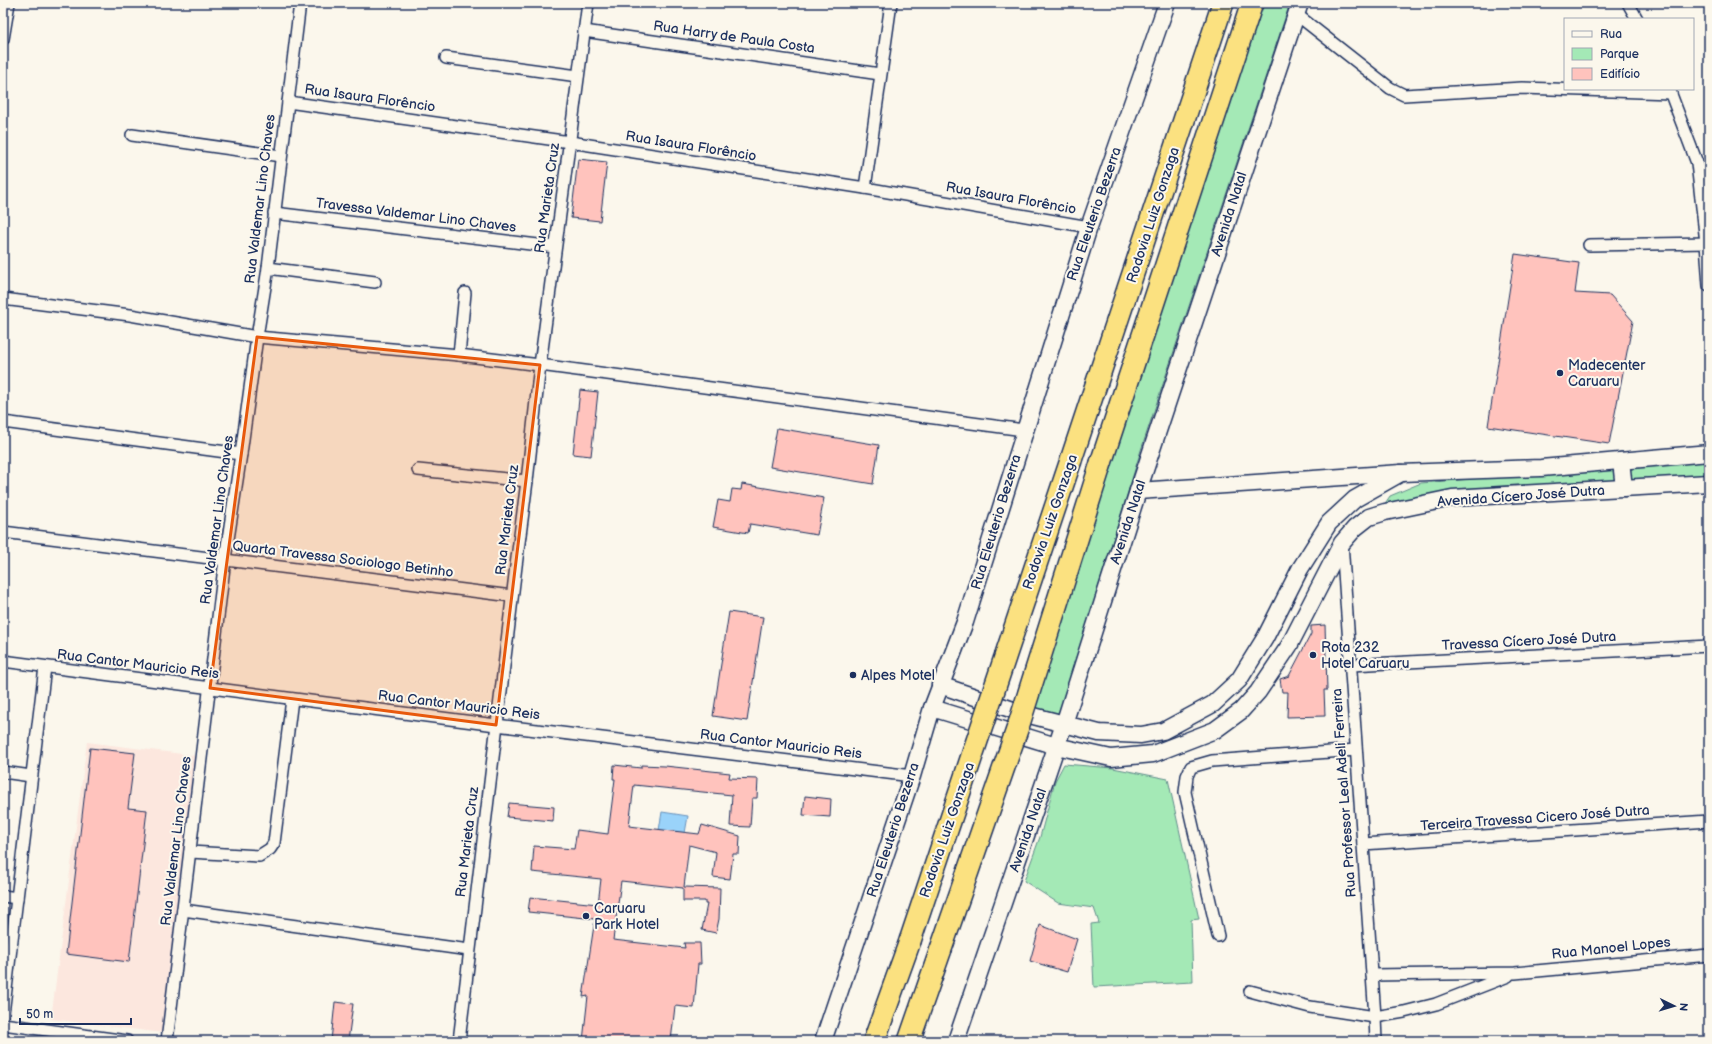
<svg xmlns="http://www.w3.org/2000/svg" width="1712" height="1044" viewBox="0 0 1712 1044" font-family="'Balsamiq Sans',sans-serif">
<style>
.built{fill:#fce7de}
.green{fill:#a4e9b6;stroke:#608c8a}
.water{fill:#9ad3fa;stroke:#6791bc}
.building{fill:#ffc3bd;stroke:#1b2f5e}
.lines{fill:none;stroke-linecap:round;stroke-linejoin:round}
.street-casing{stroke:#1b2f5e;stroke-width:14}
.secondary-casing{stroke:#1b2f5e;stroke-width:19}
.highway-casing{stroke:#1b2f5e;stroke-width:24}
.street{stroke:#fbf7ec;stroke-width:11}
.secondary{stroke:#fbf7ec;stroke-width:16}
.highway{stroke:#fbe180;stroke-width:21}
.highway-bridge-casing{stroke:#1b2f5e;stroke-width:24;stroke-linecap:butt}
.highway-bridge{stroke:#fbe180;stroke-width:21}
.marked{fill:#e8590c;fill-opacity:0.2;stroke:#e8590c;stroke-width:3;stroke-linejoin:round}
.poi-dot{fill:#1b2f5e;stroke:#fbf7ec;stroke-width:1.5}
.labels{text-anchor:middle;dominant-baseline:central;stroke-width:4;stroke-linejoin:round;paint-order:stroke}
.street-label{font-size:14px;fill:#1b2f5e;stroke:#fbf7ec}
.poi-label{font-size:14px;fill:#1b2f5e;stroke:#fbf7ec;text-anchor:start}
</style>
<rect width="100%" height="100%" fill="#fbf7ec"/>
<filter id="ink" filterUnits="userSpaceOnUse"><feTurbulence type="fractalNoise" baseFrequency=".025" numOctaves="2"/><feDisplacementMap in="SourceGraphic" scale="8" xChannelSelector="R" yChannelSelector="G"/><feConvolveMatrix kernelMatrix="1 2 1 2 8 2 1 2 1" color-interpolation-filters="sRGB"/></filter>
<g filter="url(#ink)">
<!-- built -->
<path class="built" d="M87,742L198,756L163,1033L51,1019Z"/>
<!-- green -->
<g class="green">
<path d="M1261,3H1290L1141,450L1059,714L1021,706Z"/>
<path d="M1709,460V479L1382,508L1390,496L1421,483Z"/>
<path d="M1064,764L1113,768L1168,779L1199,919L1191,920L1193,982L1094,987L1091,924L1099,923L1094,908L1058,903L1024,881L1040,837L1055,781Z"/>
</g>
<!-- water -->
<path class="water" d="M662,812L688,816L685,833L659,830Z"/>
<!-- building -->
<g class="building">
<path d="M578,159L607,162L600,221L571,218Z"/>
<path d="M1515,254L1579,263L1575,293L1610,295L1633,321L1609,444L1488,426Z"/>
<path d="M580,390L598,392L591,456L573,454Z"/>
<path d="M777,428L879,445L873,484L770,467Z"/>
<path d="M742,484L824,498L817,535L750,524L748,533L713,527L718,500L730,502L732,489L741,490Z"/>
<path d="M729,612L763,617L747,721L713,716Z"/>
<path d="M1325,625L1327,690H1324L1325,716L1287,717L1288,692H1282L1280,679L1289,676L1311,634V626Z"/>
<path d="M90,748L135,753L128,808L147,810L129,962L66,954Z"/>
<path d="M614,765L641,768V765L665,766L730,773L729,778L758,779L757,798H752L750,827L730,826L732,795L634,785L629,826L699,834L702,825L740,836L739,854H733L730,879L713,877L716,852L689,845L684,887L720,888L719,919L716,933L702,930L707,904H705V901H683V888L621,881L613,940L685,948L684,943H700L701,964H698L694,1008L675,1006L671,1041H583L588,996L583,997L595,919L528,912L530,897L598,904L601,879L532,872L534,846L574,849L577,830L608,834L615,779H613Z"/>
<path d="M805,796L831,799L830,817L803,815Z"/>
<path d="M509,803L554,807L553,821L507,817Z"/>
<path d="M1040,925L1077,939L1067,972L1030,961Z"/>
<path d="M335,1002L353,1004L348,1041H331Z"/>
</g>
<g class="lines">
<!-- street casing -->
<g class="street-casing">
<g id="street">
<path d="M1628,3L1637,19"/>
<path d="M1296,14L1390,88L1404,95L1522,88L1671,93"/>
<path d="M584,31L880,74"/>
<path d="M3,39L9,3"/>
<path d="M446,58L578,76"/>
<path d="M1669,89L1697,163L1706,243L1709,286"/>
<path d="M288,102L570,142L865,188L1089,227"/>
<path d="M132,135L281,156"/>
<path d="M865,188L891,3"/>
<path d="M274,213L555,247"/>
<path d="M1589,245L1709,243"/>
<path d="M268,268L375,282"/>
<path d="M3,299L130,315L257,337L459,355L540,365L1024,430"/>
<path d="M459,355L465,293"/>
<path d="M3,422L241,454"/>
<path d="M418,470L527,481"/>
<path d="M3,532L512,596"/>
<path d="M1342,543L1375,1017L1376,1041"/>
<path d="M3,661L496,725L912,776"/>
<path d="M1351,665L1709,646"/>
<path d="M3,772L31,776"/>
<path d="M1363,844L1709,821"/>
<path d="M190,852L259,856L270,849L274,843L292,699"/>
<path d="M3,896L17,898"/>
<path d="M183,910L469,950"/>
<path d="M1218,936L1185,792L1187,776L1191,767L1212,761L1356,750"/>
<path d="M1372,975L1515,973L1709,955"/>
<path d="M1250,991L1310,1007L1375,1017L1404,1012L1436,1004L1508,976"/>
<path d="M3,1014L45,667"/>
<path d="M3,1024L127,1041"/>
<path d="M167,1041L225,559L241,454L257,337L268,268L300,3"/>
<path d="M459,1041L516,566L527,481L540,365L588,3"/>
</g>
</g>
<!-- secondary casing -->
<g class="secondary-casing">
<g id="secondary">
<path d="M1621,461L1624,488"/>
<path d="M1138,491L1401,473L1541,468L1709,453"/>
<path d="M940,685L1022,713L1099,733L1141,735L1163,731L1213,704L1239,680L1265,638L1300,569L1329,523L1355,499L1401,473"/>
<path d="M932,708L1056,746L1111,758L1153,754L1215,730L1241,711L1258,692L1289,646L1342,543L1355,528L1369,517L1385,512L1452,498L1709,483"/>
<path d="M823,1041L912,776L932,708L965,622L1089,227L1167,3"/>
<path d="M956,1041L1064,724L1138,491L1300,3"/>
</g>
</g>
<!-- highway casing -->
<g class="highway-casing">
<g id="highway">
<path d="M1071,460L1223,3"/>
<path d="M1101,463L1252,3"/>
<path d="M874,1041L910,941"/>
<path d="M909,1041L941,949"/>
</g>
</g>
<!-- street -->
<use href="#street" class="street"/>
<!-- secondary -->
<use href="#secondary" class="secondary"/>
<!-- highway -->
<use href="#highway" class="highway"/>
<!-- highway-bridge casing -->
<g class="highway-bridge-casing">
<g id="highway-bridge">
<path d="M910,941L1071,460"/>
<path d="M941,949L1020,721L1101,463"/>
</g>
</g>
<!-- highway-bridge -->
<use href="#highway-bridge" class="highway-bridge"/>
</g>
</g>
<!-- marked area -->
<path class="marked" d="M257,337L540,365L496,725L210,688Z"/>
<!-- markers -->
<g class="poi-dot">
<circle cx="1560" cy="373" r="4"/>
<circle cx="1313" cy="655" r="4"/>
<circle cx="853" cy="675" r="4"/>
<circle cx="586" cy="916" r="4"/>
</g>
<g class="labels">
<!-- street labels -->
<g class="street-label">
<text transform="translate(734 37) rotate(8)">Rua Harry de Paula Costa</text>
<text transform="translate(370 98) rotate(8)">Rua Isaura Florêncio</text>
<text transform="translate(691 146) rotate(9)">Rua Isaura Florêncio</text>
<text transform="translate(547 198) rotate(-82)">Rua Marieta Cruz</text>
<text transform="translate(1011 198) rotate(10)">Rua Isaura Florêncio</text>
<text transform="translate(260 199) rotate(-83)">Rua Valdemar Lino Chaves</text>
<text transform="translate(1094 214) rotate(-71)">Rua Eleuterio Bezerra</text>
<text transform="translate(1229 214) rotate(-72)">Avenida Natal</text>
<text transform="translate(416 215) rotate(7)">Travessa Valdemar Lino Chaves</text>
<text transform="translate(1153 215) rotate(-72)">Rodovia Luiz Gonzaga</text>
<text transform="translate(1521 496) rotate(-4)">Avenida Cícero José Dutra</text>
<text transform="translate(217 520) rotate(-82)">Rua Valdemar Lino Chaves</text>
<text transform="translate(507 520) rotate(-83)">Rua Marieta Cruz</text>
<text transform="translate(996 522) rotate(-73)">Rua Eleuterio Bezerra</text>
<text transform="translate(1050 522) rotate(-71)">Rodovia Luiz Gonzaga</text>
<text transform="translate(1128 522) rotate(-72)">Avenida Natal</text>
<text transform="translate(343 559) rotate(7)">Quarta Travessa Sociologo Betinho</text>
<text transform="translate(1529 641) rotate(-3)">Travessa Cícero José Dutra</text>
<text transform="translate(138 664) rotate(7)">Rua Cantor Mauricio Reis</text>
<text transform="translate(459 705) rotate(7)">Rua Cantor Mauricio Reis</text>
<text transform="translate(781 744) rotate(7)">Rua Cantor Mauricio Reis</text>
<text transform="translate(1344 793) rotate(-94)">Rua Professor Leal Adeli Ferreira</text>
<text transform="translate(1535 818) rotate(-4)">Terceira Travessa Cicero José Dutra</text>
<text transform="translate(893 830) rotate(-72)">Rua Eleuterio Bezerra</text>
<text transform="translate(947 830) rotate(-71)">Rodovia Luiz Gonzaga</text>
<text transform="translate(1028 830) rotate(-71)">Avenida Natal</text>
<text transform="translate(176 841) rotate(-83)">Rua Valdemar Lino Chaves</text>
<text transform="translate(467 842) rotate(-83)">Rua Marieta Cruz</text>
<text transform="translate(1611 948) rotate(-6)">Rua Manoel Lopes</text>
</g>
<!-- poi labels -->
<g class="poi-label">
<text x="1568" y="365">Madecenter<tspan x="1568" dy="16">Caruaru</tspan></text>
<text x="1321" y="647">Rota 232<tspan x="1321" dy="16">Hotel Caruaru</tspan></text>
<text x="861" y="675">Alpes Motel</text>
<text x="594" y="908">Caruaru<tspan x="594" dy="16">Park Hotel</tspan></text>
</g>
</g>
<!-- margin -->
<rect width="1712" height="1044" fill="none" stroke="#fbf7ec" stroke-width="16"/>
<rect x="8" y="8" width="1696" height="1028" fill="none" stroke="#1b2f5e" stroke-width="1.5" filter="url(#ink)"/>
<!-- legend -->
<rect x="1564" y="18" width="130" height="72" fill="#fbf7ec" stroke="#a1a7b3"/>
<rect x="1572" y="31" width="20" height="6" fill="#fbf7ec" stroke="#a1a7b3"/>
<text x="1600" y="38" font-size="12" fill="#1b2f5e">Rua</text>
<rect x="1572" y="48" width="20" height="12" fill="#a4e9b6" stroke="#a1a7b3"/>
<text x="1600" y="58" font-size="12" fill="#1b2f5e">Parque</text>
<rect x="1572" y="68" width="20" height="12" fill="#ffc3bd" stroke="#a1a7b3"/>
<text x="1600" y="78" font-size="12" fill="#1b2f5e">Edifício</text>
<!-- north arrow -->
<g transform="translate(1674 1006) rotate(95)" stroke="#fbf7ec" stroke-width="3" paint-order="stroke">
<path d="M0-3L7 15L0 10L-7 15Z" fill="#1b2f5e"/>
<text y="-6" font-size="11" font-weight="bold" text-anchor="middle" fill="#1b2f5e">N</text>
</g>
<!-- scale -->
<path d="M20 1018v6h111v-6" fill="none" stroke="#1b2f5e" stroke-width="2"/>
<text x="26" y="1018" font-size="12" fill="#1b2f5e" stroke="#fbf7ec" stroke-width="3" paint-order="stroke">50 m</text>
</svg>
